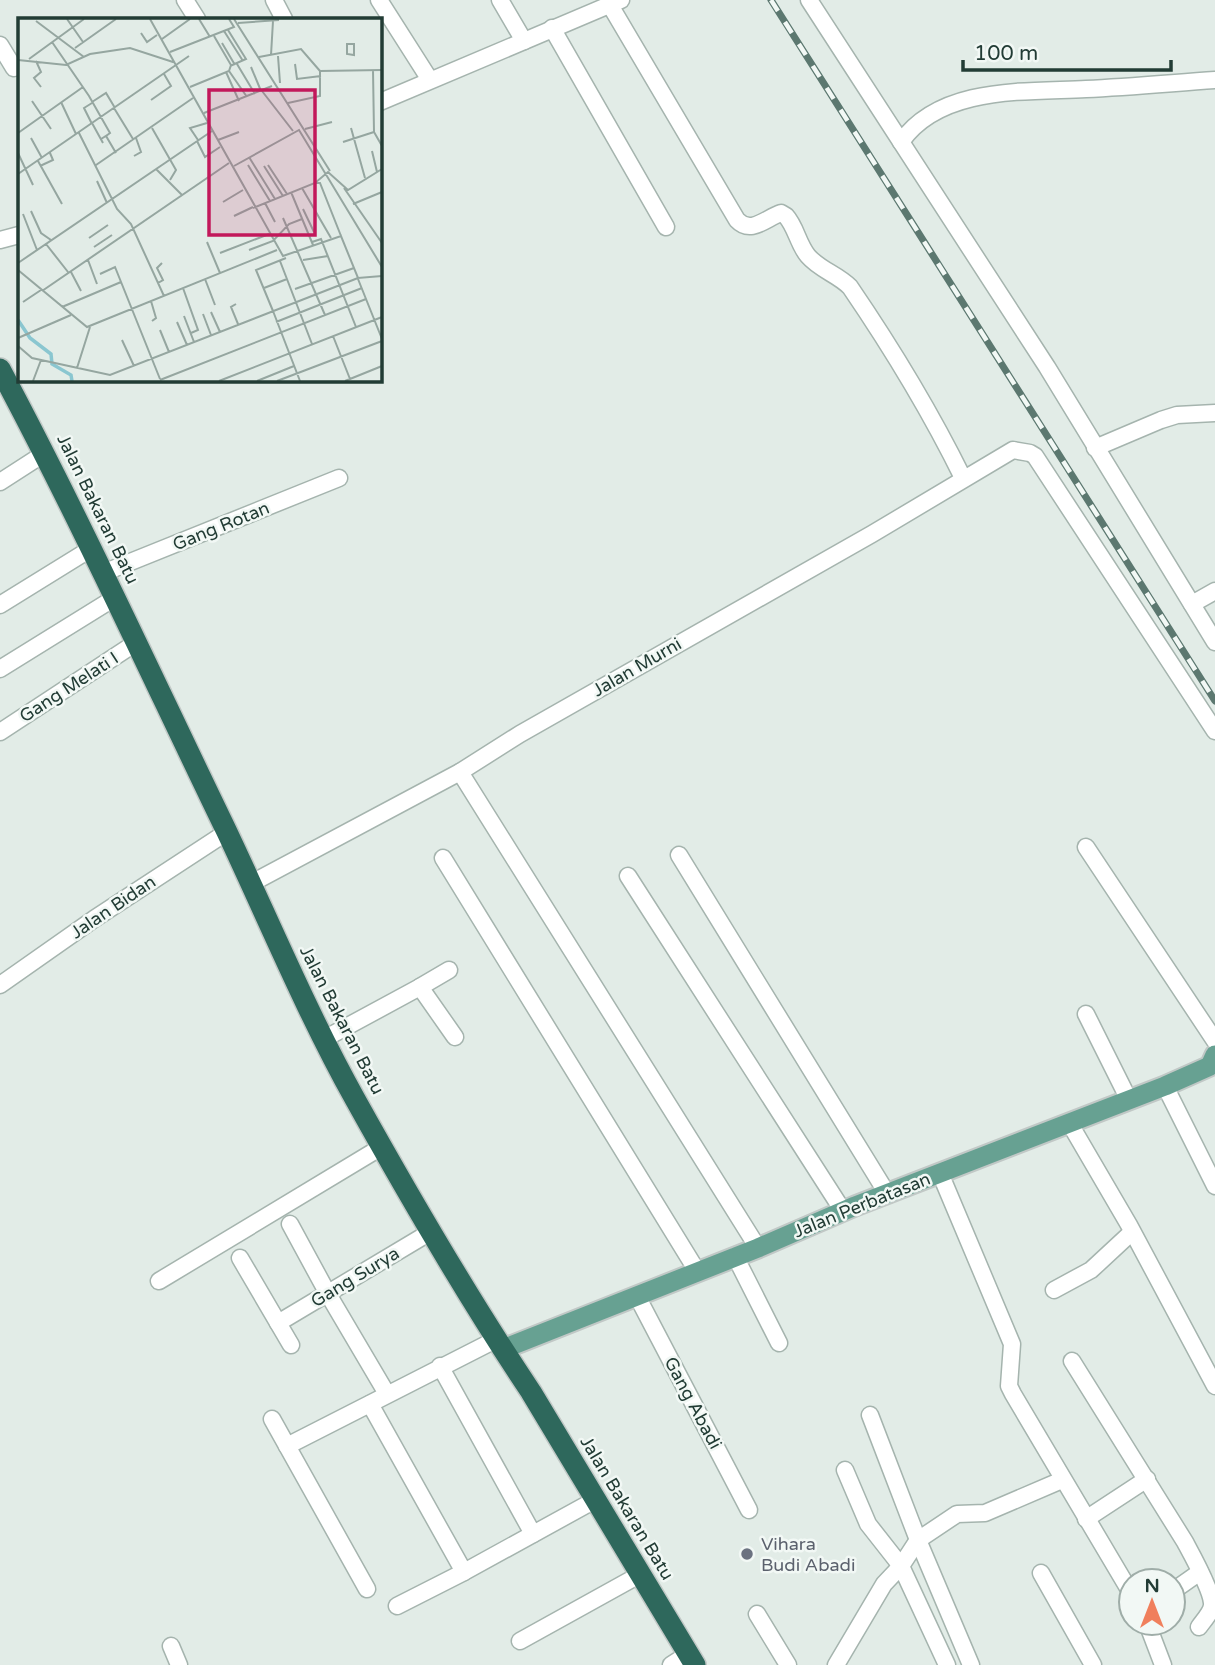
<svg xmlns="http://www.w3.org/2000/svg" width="1215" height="1665" viewBox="0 0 1215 1665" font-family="'Varela Round',sans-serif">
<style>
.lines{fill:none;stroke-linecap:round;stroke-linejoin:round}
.minor-casing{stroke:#a5b4ae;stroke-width:19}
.major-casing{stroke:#c1c8c6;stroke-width:23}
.highway-casing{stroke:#c1c8c6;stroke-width:24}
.minor{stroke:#fff;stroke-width:16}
.major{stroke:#67a192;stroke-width:19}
.highway{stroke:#2e685c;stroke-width:21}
.rail-casing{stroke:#5c7870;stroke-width:7}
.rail{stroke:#f2f8f5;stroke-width:4.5;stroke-dasharray:13;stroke-linecap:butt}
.worship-dot{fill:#6b7280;stroke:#f2f8f5;stroke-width:2.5}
.labels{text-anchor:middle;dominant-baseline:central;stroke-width:5;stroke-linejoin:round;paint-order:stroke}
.street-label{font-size:18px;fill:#223c35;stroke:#f2f8f5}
.worship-label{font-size:18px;fill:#5b616d;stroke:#f2f8f5;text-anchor:start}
.inset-river{fill:none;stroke:#8ac6d0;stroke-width:3.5}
.inset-road{fill:none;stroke:#95a6a0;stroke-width:2}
.view{fill:#c2185b;fill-opacity:0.15;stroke:#c2185b;stroke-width:3.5}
.inset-edge{fill:none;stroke:#223c35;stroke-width:3.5}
</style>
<rect width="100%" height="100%" fill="#e2ece7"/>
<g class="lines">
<!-- minor casing -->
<g class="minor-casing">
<g id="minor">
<path d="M185,0L197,19"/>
<path d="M274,0L284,19"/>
<path d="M379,0L430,80"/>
<path d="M500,0L524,41"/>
<path d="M809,0L1047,367L1215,642"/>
<path d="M610,5L737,220C751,235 766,218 781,213L786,216C796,227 798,244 808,256C820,270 837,274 850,287C893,350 929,409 963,478"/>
<path d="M552,28L666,227"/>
<path d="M0,45L14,68"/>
<path d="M380,102L621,0"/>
<path d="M901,142C940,86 1025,92 1086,89C1129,87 1172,83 1215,80"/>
<path d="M0,240L19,235"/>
<path d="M1095,448L1161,420L1177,415L1215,413"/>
<path d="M0,482L45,453"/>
<path d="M103,573L339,478"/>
<path d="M1192,604L1215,591"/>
<path d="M0,605L92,548"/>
<path d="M0,669L116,597"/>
<path d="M0,732L137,642"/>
<path d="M460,772L758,1248"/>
<path d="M1086,847L1215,1041"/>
<path d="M679,855L888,1195"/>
<path d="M443,858L697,1271"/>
<path d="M628,876L843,1211"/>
<path d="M250,884L460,772L520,734L872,534L1013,450L1030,453L1035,456L1215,731"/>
<path d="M0,985L94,919L227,832"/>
<path d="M420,987L449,970"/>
<path d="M1086,1014L1129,1100"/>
<path d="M324,1039L420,987L455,1037"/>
<path d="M1165,1086L1215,1186"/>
<path d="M1070,1124L1129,1225L1215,1386"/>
<path d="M940,1173L1012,1344L1009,1386L1013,1394L1131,1593"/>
<path d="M290,1224L328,1294L387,1394"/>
<path d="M735,1256L779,1343"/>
<path d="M240,1258L291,1345"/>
<path d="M159,1281L383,1146"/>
<path d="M1054,1290L1091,1270L1132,1232"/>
<path d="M637,1296L749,1510"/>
<path d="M278,1323L432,1231"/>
<path d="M1072,1361L1185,1542C1192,1555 1211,1589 1212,1603C1213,1611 1203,1621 1199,1627"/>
<path d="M440,1366L533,1534"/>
<path d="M370,1404L464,1572"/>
<path d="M870,1415L918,1540L971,1665"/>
<path d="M272,1419L367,1589"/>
<path d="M287,1446L497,1339"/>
<path d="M845,1470L868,1524L901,1566L947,1665"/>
<path d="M1086,1519L1147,1479"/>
<path d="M1041,1573L1093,1665"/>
<path d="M1173,1591L1200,1572"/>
<path d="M397,1606L464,1572L595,1500"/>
<path d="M757,1614L788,1665"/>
<path d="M1147,1623L1163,1665"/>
<path d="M520,1641L641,1574"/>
<path d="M171,1646L179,1665"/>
<path d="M671,1665L688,1654"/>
<path d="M836,1665L884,1584L901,1566L918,1540L957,1514L985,1513L1062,1480"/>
</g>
</g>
<!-- major casing -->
<g class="major-casing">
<path id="major" d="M503,1349L758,1248L855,1206L1165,1086L1210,1066L1215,1055"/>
</g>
<!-- highway casing -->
<g class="highway-casing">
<path id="highway" d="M0,369C81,521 152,677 227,832C269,921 307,1013 355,1099C410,1198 468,1298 531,1392L695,1665"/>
</g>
<!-- minor -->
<use href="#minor" class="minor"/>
<!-- major -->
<use href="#major" class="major"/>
<!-- highway -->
<use href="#highway" class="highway"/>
<!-- rail casing -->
<g class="rail-casing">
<path id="rail" d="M771,0L1215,701"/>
</g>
<!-- rail -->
<use href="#rail" class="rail"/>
</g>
<!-- markers -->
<circle class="worship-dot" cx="747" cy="1554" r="7"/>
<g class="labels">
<!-- street labels -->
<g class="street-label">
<text transform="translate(98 509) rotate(64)">Jalan Bakaran Batu</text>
<text transform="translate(221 526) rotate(-22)">Gang Rotan</text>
<text transform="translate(637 667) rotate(-30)">Jalan Murni</text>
<text transform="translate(69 687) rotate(-33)">Gang Melati I</text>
<text transform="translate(113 907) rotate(-34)">Jalan Bidan</text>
<text transform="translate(342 1020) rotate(63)">Jalan Bakaran Batu</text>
<text transform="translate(862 1205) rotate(-22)">Jalan Perbatasan</text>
<text transform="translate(355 1277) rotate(-31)">Gang Surya</text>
<text transform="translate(693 1403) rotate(62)">Gang Abadi</text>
<text transform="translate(627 1508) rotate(59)">Jalan Bakaran Batu</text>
</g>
<!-- worship labels -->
<g class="worship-label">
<text x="761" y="1544">Vihara<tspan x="761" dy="21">Budi Abadi</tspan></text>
</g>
</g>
<!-- overview -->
<g transform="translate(18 18)">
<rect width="364" height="364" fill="#e2ece7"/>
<path class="inset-river" d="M0,302L12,320L33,336L34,346L53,357L54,363"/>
<path class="inset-road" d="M49,1L65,24M132,1L265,238L323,218L340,260L364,258M181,1L192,19M216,1L312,153M18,3L66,39M220,5L261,2M210,12L228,41L212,48M206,13L225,43M123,15L129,24L139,17M144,21L172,1M34,24L71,78L92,115L88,118M204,25L217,47M329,26H336V37L329,36ZM57,30L98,1M152,34L216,9L211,1M253,37L255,3M260,38L262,65M241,39L283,31L302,53M11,41L66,1M0,42L48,47L72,36L112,30L155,44M18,43L23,54L16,60L23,69M219,46L237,76M277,46L279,61L303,58M233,49L243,73M355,52L356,114L364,128M211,53L229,79M302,53L364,52M208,54L221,83M172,69L211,53L213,47L196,18M244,73L275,113M133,82L153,68L146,56M14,83L33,111M43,84L58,116M74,84L88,75L97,90M270,85L302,78V53M96,90L115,121M186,95L254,68M74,105L85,125M74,106L66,90L74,85M134,110L158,152L152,162M333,110L347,160M287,111L314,104M0,115L65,69M61,115L99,191L113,206L146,278M13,120L24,140M83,121L88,118L98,135M180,122L172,110L189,105M200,122L221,114M179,123L187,139L202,129M325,124L356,114M354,133L359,154M0,135L15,167M116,138L123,134L118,120M231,139L257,181M20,143L44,186M78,147L175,80M230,147L252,183M250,147L269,176M22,148L35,142L32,135M216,148L281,112L364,249M246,148L265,178M138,151L164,177M0,156L171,38M79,163L89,185M297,165H302L323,218M284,170L313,220M326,170L364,225M273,174L295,227M205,184L225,172M247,185L257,204M335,186L364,174M235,190L297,165L310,154L330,172L364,151M285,191L296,214M13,193L23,215L33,222M5,196L19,232M216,198L235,189M265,200L307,297M71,220L90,207M189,224L202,255M294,224L303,221L338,309M28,226L50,254M76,229L94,217M231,232L255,223L271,206L284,201M202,235L251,216M70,242L79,266M285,242L310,238M262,243L294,326M0,245L194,113M0,252L69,309L259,232M53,254L63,273M82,256L97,249L142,361M187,261L197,287M340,261L364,321M140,265L145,262L139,250L144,245M165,270L180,312L173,315M246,270L269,261M277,271L336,250M24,273L211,145M133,283L138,300L134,303M5,284L23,272M218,286L213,289L220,306M44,289L103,264M255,293L282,363M255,293L238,252L268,240M193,294L202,314M185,296L193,317M166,298L176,324M159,304L169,327M258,304L344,270M142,312L151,334M315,318L332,361M0,320L53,297M104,322L116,348M0,328L14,340L92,357L340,260M59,350L72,309M142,362L348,281M15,363L23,342M201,363L364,299M239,363L276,348M259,363L364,323M327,363L364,348"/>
<path class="view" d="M191,72H297V217H191Z"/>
<rect width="364" height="364" class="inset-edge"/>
</g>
<!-- north arrow -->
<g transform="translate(1152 1602)"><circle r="33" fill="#f2f8f5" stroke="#9fada8" stroke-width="2"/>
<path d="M0-5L12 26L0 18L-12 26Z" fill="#f07f5c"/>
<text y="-10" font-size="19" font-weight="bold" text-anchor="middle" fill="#223c35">N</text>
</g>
<!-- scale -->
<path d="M963 60v10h208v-10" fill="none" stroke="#223c35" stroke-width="3.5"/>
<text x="974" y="60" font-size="21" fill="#223c35" stroke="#f2f8f5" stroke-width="5" paint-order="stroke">100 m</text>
</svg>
